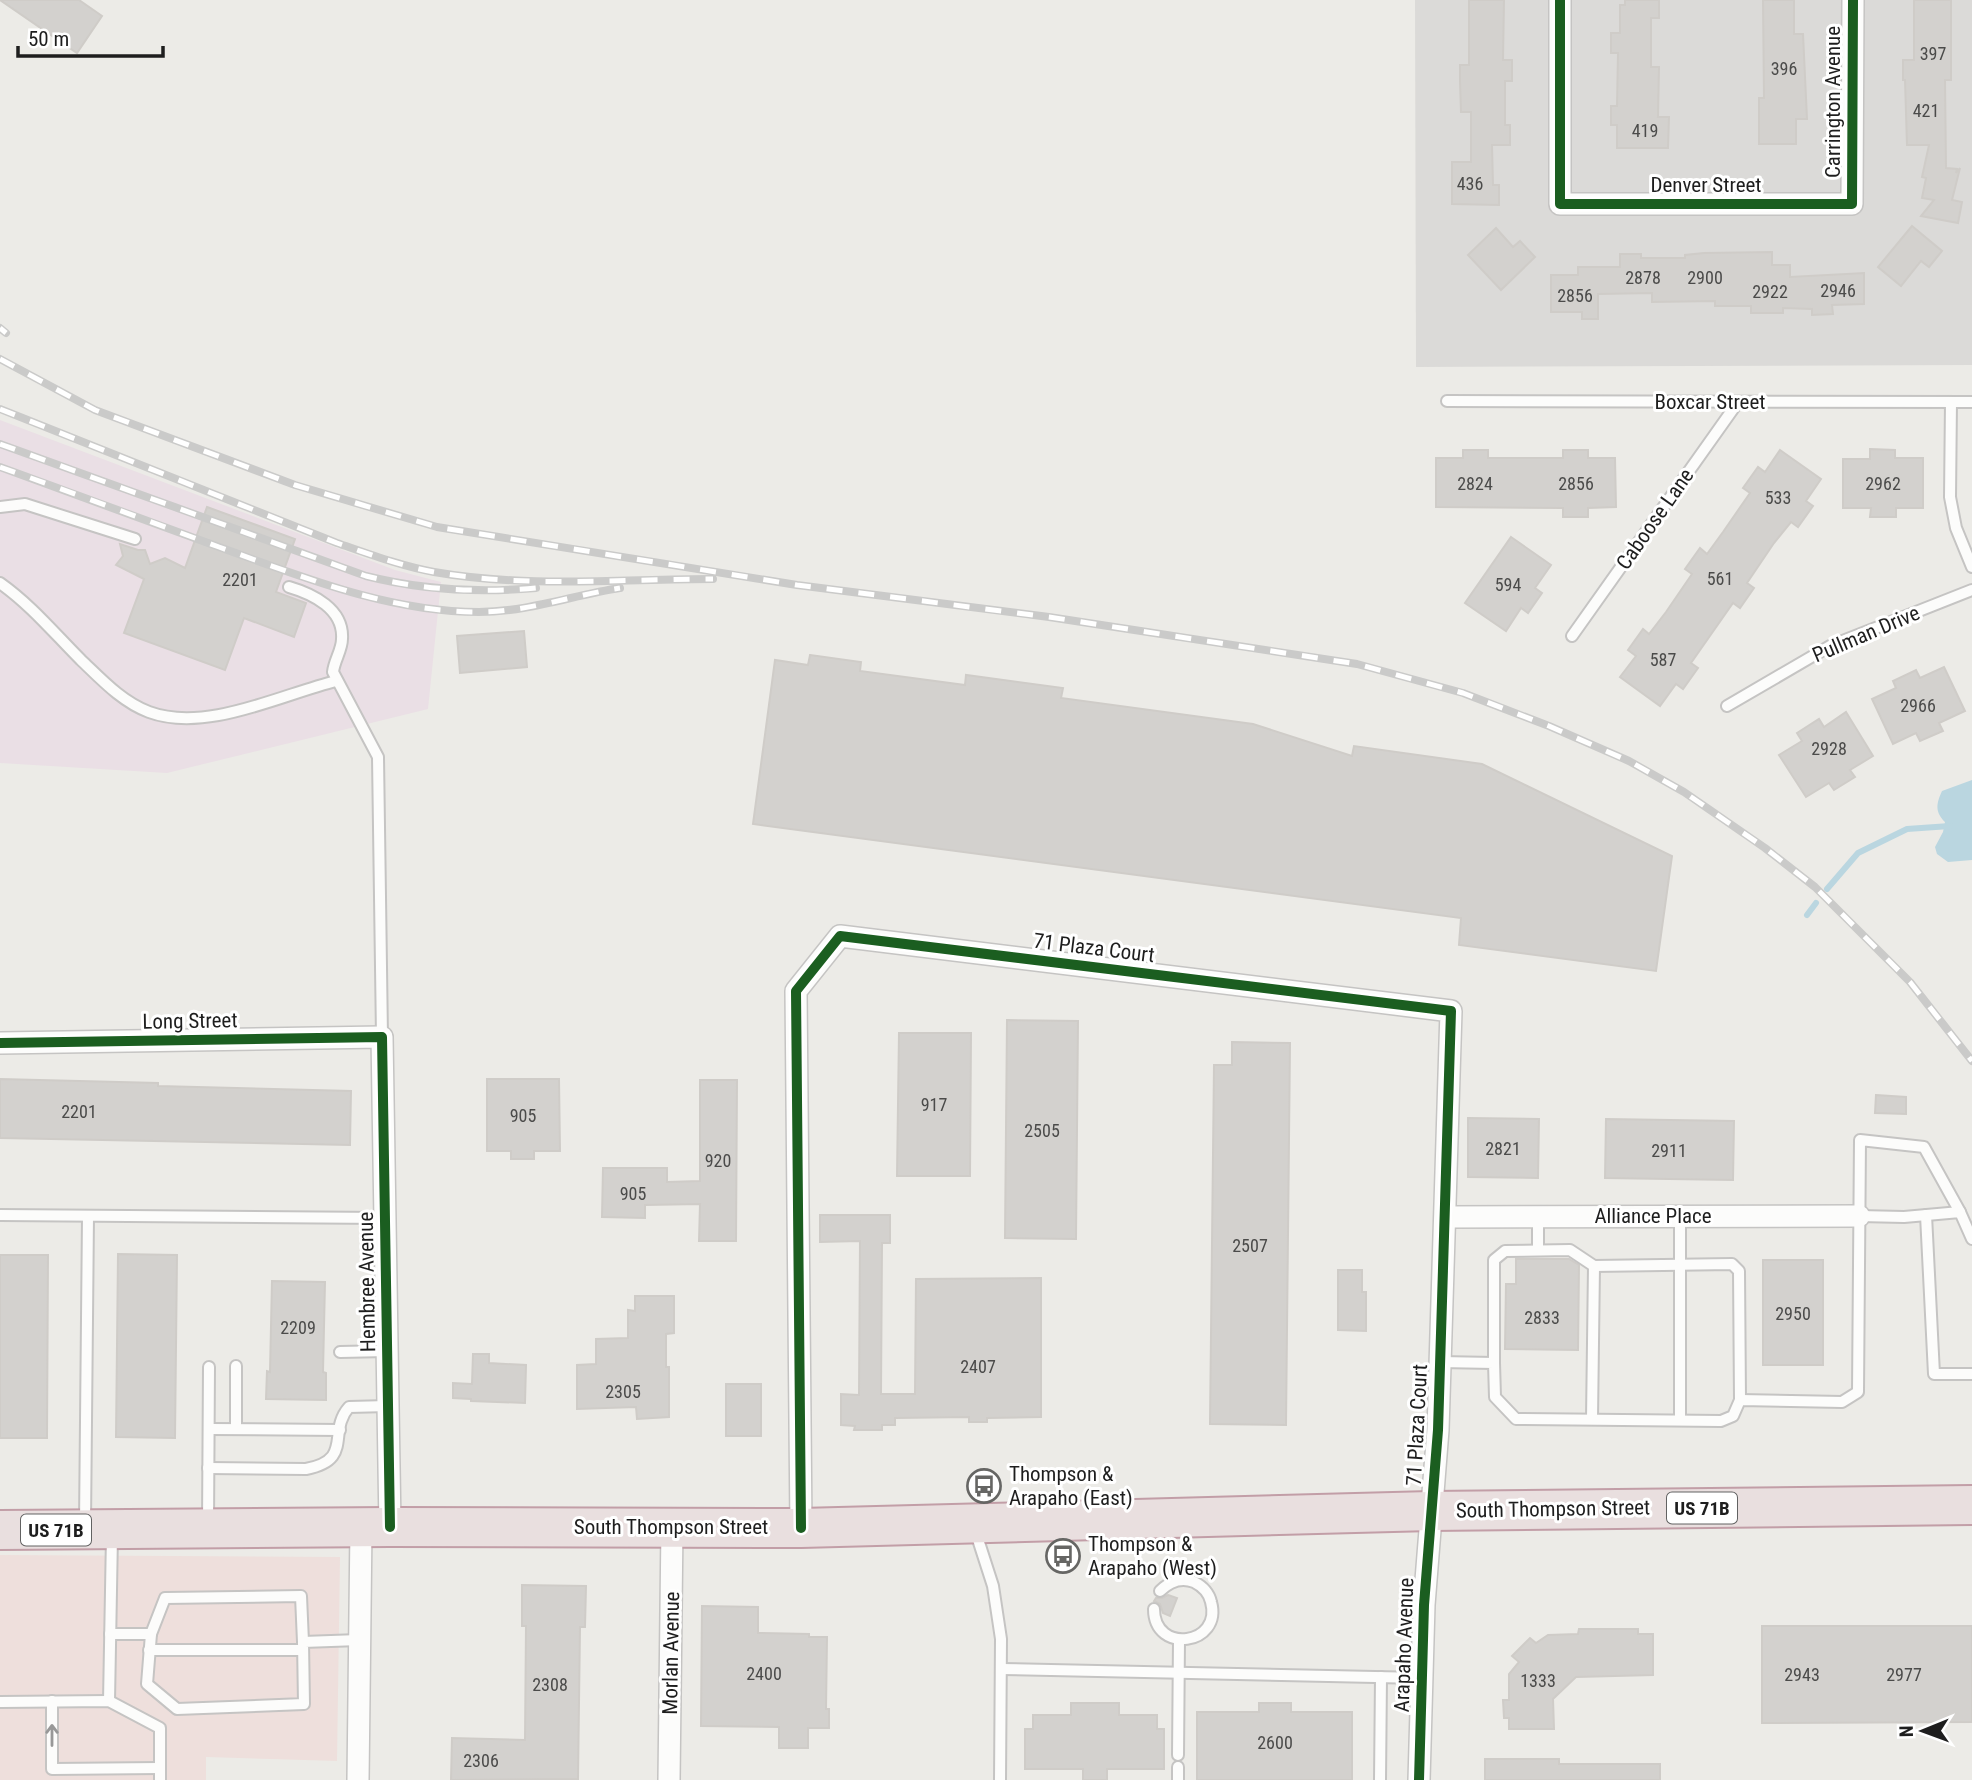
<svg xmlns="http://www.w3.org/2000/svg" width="1972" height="1780" viewBox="0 0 1972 1780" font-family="'Roboto Condensed',sans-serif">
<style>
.residential{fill:#dbdad8}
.commercial{fill:#eedfdc}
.industrial{fill:#eadfe5}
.water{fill:#bad6e0}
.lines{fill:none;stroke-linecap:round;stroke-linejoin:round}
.stream{stroke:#bad6e0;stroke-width:6}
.building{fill:#d3d1ce;stroke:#cfccc8;stroke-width:2}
.lane-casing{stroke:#c5c4c3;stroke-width:14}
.street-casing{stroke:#c5c4c3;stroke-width:24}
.highway-casing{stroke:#c29ea7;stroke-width:42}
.lane{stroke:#fcfcfb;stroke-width:10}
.street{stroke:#fcfcfb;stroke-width:21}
.highway{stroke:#e9dfdf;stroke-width:38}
.rail-casing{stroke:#cacac9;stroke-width:8}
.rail{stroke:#fff;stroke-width:5;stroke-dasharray:16;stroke-linecap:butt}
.cycleway-casing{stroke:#fff;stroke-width:15}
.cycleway{stroke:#1b5e20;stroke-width:10}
.oneway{stroke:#989898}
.labels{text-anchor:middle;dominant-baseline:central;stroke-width:6;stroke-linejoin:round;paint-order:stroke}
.number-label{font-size:18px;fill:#4b4b4a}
.shield{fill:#fff;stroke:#626262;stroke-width:2}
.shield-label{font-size:19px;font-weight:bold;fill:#1e1e1e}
.street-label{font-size:21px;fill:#1e1e1e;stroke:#fff}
.poi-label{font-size:21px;fill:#1e1e1e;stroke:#fff;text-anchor:start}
</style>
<rect width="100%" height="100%" fill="#ecebe7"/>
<!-- residential -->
<path class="residential" d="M1415,0H1972V365L1416,367Z"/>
<!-- commercial -->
<path class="commercial" d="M0,1555L340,1557L337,1761L206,1757V1780H0Z"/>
<!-- industrial -->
<path class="industrial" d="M0,420L395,570L441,582L428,709L167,773L0,763Z"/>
<!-- water -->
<path class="water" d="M1972,780V860L1948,862L1937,854L1935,847L1943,832L1945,822C1935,812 1936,804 1942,791Z"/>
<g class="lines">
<!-- stream -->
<g class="stream">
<path d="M1827,889L1858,853L1907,829L1950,826"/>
<path d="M1807,915L1816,903"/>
</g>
</g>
<!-- building -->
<g class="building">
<path d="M0,0H79L102,16L77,53Z"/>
<path d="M1469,0H1504L1503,60H1512V81H1505V125H1510V145H1492L1493,185H1499V205L1452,204V162H1471V112H1461L1460,81V65H1469Z"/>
<path d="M1625,0H1659V18H1651V67H1659L1658,117H1669L1668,148H1617V125H1611V106H1617L1618,53H1611V33H1620V5H1625Z"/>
<path d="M1763,0H1794V34H1803L1807,119H1796V144H1759V98H1764Z"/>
<path d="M1914,0H1951V80H1945L1946,168L1957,169L1956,173L1960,168L1952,200L1962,202L1958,223L1921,216L1934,200L1922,198L1926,178L1922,177L1929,145H1907L1905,80H1903V60H1914Z"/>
<path d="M1912,226L1942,251L1929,267L1921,261L1901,286L1878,267Z"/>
<path d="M1496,228L1513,247L1520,241L1535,257L1501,290L1468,255Z"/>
<path d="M1772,252V265H1790V277L1864,273V304L1832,305L1833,314L1812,315V309L1783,308V313H1751V306H1715V301L1652,302V293L1598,294V319H1582V312H1551V275H1578V267H1620V254H1641V258H1685V255L1704,253Z"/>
<path d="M1870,449L1895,450V458H1923V508H1896V517H1870L1871,508H1843V459H1870Z"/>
<path d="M1463,450H1488V458H1563V450H1588V458H1615L1616,507L1588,508V517H1563V508L1436,507V458H1463Z"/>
<path d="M1780,450L1821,479L1806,501L1813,506L1798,527L1791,522L1774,543L1747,583L1754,588L1740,608L1733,603L1691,663L1698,668L1683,689L1676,684L1660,706L1620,677L1636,656L1628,650L1643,629L1649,634L1666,612L1692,574L1685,569L1700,548L1707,554L1723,532L1750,493L1743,488L1758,467L1765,472Z"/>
<path d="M207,507L295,539L276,592L306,603L294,637L244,618L225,670L124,633L144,579L116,565L123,556L120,544L138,550H145L150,564L165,558L185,568Z"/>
<path d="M1511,537L1551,565L1535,588L1542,593L1528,613L1521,608L1506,631L1465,603Z"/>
<path d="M524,631L527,667L460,673L457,636Z"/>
<path d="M810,655L861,662L860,671L965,685L966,675L1063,688L1061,698L1253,724L1352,756L1354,746L1482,764L1672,856L1656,971L1459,945L1461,918L753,824L775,660L808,665Z"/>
<path d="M1944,667L1965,711L1939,723L1943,731L1920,741L1916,733L1893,744L1872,699L1896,688L1893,681L1916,670L1920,678Z"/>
<path d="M1846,712L1873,756L1850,770L1855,777L1834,790L1829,783L1806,797L1779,755L1802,741L1797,733L1819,719L1824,727Z"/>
<path d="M1007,1020L1078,1021L1076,1239L1005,1238Z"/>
<path d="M899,1033H971L970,1176H897Z"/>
<path d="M1232,1042L1290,1043L1286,1425L1210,1424L1214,1065H1232Z"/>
<path d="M0,1079L158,1083V1086L351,1091L350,1145L0,1138Z"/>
<path d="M487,1079H559L560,1151H534V1159H511V1151H487Z"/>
<path d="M700,1080H737L736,1241H699L700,1204L645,1205V1218L602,1217L603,1168H667V1182L700,1181Z"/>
<path d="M1876,1095L1906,1097V1114L1875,1113Z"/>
<path d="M1468,1118L1539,1119L1538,1178L1468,1177Z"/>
<path d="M1606,1119L1734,1121L1733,1180L1605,1178Z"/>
<path d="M820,1215H890V1243H882L881,1394H915L916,1279L1041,1278V1417L987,1418V1422H969V1417L895,1418V1425H882V1430H854L855,1426L841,1425V1394L859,1395L860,1241L820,1242Z"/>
<path d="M118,1254L177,1255L175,1438L116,1437Z"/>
<path d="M0,1255H48L47,1438H0Z"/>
<path d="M1516,1259H1569L1579,1265L1578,1350L1505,1349L1506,1284H1516Z"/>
<rect x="1763" y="1260" width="60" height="105"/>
<path d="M1338,1270H1362V1292H1366V1331L1338,1330Z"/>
<path d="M272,1281L325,1282L323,1372L326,1373V1400L266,1399L267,1371L270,1372Z"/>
<path d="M635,1296H674V1333L666,1334V1367H669V1417L637,1419L636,1407L577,1409V1365L596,1364V1339L628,1338V1310L635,1311Z"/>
<path d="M473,1354H489V1363L526,1365L525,1403L471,1401V1399L453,1398V1383L472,1384Z"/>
<rect x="726" y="1384" width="35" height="52"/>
<path d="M522,1585L586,1586L585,1627H580L578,1779L451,1780L452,1738L525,1740L526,1626H522Z"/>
<path d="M1168,1595L1177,1598L1170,1616L1163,1613L1160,1604L1154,1601L1156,1598H1162Z"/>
<path d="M702,1606L758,1607V1633L809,1634V1637H827L826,1709H829V1728H808V1748H779V1727L701,1726Z"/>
<path d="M1762,1626H1972V1722L1762,1723Z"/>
<path d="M1579,1629H1638V1634H1653V1675L1576,1677L1553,1699L1554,1729H1509V1718H1504L1503,1700H1509V1674L1519,1662L1512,1656L1530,1638L1536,1643L1548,1635L1578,1634Z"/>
<path d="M1071,1703H1119V1715H1157V1729H1164V1769H1107V1780H1083V1769H1025V1729H1033V1715H1071Z"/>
<path d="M1259,1703H1291V1712H1352V1780H1197V1712H1259Z"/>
<path d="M1485,1759H1559V1764H1660V1780H1485Z"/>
</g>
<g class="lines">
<!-- lane casing -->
<g class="lane-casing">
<g id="lane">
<path d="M1447,401L1972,402"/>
<path d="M1951,402L1950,497L1956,528L1972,567"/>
<path d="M0,507L25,504L135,539"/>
<path d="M0,583C31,605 54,633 81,660C101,679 122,702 149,712C206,733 280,695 336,681"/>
<path d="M289,587C313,594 344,609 342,639C342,650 334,661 333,672L378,757L382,1037"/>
<path d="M1572,636L1738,402"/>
<path d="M1727,706L1830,646L1972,590"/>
<path d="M0,1215L385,1218"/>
<path d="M1926,1215L1934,1374H1972"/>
<path d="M1680,1216V1420"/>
<path d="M1859,1216L1904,1217L1960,1212L1972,1239"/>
<path d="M1538,1250V1217"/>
<path d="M340,1352L387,1351"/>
<path d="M1440,1362L1494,1363L1495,1397L1516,1419L1721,1421L1733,1416L1740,1400L1842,1402L1858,1392L1860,1140L1924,1147L1960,1212"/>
<path d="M1494,1363V1260L1505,1251L1570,1250L1594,1266L1732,1264L1739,1271L1740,1400"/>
<path d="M1592,1419L1594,1266"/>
<path d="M209,1429L340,1430"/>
<path d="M236,1429V1366"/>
<path d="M208,1468L306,1469C354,1460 327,1432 349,1407L388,1406"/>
<path d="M208,1523L209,1367"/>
<path d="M85,1524L88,1216"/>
<path d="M975,1530L993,1586L1001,1639L1000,1780"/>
<path d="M1154,1609C1154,1655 1223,1645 1211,1602C1209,1593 1202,1586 1194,1582C1181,1577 1169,1582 1160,1591"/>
<path d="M110,1634H151L147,1684L177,1709L304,1704L303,1642L359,1640"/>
<path d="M151,1634L165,1598L301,1596L303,1642"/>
<path d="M149,1650H303"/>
<path d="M1001,1669L1422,1678"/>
<path d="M52,1701V1769L160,1768"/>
<path d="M109,1701L112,1535"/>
<path d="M0,1702L109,1701L160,1728V1780"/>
<path d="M1178,1755L1179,1640"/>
<path d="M1178,1767V1780"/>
<path d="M1380,1780L1381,1677"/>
</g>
</g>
<!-- street casing -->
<g class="street-casing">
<g id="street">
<path d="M1560,0V204H1852L1853,0"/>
<path d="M0,1043L382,1037L390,1527"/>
<path d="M1446,1217L1859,1216"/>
<path d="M801,1528L796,991L840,936L1451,1011L1438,1430L1424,1605L1419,1780"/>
<path d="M358,1780L361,1527"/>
<path d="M669,1780L672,1526"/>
</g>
</g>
<!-- highway casing -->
<g class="highway-casing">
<path id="highway" d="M0,1530L390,1527L801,1528L1431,1511L1972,1505"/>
</g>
<!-- lane -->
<use href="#lane" class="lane"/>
<!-- street -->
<use href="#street" class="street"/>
<!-- highway -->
<use href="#highway" class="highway"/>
<!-- rail casing -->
<g class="rail-casing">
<g id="rail">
<path d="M0,328L6,333"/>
<path d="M0,359L95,410L295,485L437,527L797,585L1049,617L1357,664L1463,693L1549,726L1629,761L1684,792L1765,848L1815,887L1910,982L1972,1061"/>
<path d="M0,409L337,543C369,554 401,566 434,572C526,588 621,579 713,579"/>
<path d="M0,444L366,576C422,590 478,593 536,588"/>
<path d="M0,467C73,493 146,520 219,547C303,577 389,612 479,612C527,612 574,595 620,588"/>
</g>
</g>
<!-- rail -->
<use href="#rail" class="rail"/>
<!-- cycleway casing -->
<g class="cycleway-casing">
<g id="cycleway">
<path d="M1560,0V204H1852L1853,0"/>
<path d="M0,1043L382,1037L390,1527"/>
<path d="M801,1528L796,991L840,936L1451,1011L1438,1430L1424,1605L1419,1780"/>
</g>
</g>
<!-- cycleway -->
<use href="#cycleway" class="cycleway"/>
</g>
<!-- one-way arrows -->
<defs><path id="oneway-shaft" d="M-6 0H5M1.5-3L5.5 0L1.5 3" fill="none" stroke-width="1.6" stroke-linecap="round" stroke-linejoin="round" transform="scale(1.75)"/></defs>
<use class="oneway" href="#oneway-shaft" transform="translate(52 1735) rotate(-90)"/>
<!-- icons -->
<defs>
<g id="bus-ring" transform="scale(1.75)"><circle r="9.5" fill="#fff" stroke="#666664" stroke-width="1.5"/><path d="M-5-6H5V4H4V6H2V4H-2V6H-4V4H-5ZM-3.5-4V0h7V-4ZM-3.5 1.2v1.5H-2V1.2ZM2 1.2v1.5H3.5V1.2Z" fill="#666664"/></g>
</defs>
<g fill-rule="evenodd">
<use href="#bus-ring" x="984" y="1486"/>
<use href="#bus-ring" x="1063" y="1556"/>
</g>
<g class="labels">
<!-- number labels -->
<g class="number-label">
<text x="1933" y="53">397</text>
<text x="1784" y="68">396</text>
<text x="1926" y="110">421</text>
<text x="1645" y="130">419</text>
<text x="1470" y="183">436</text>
<text x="1643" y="277">2878</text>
<text x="1705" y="277">2900</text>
<text x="1838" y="290">2946</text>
<text x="1770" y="291">2922</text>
<text x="1575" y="295">2856</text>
<text x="1475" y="483">2824</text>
<text x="1576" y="483">2856</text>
<text x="1883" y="483">2962</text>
<text x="1778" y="497">533</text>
<text x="1720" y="578">561</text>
<text x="240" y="579">2201</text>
<text x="1508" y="584">594</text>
<text x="1663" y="659">587</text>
<text x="1918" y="705">2966</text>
<text x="1829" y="748">2928</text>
<text x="934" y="1104">917</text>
<text x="79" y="1111">2201</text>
<text x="523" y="1115">905</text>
<text x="1042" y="1130">2505</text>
<text x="1503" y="1148">2821</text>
<text x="1669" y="1150">2911</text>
<text x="718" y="1160">920</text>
<text x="633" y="1193">905</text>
<text x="1250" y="1245">2507</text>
<text x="1793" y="1313">2950</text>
<text x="1542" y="1317">2833</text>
<text x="298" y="1327">2209</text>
<text x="978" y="1366">2407</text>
<text x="623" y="1391">2305</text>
<text x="764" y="1673">2400</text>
<text x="1802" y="1674">2943</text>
<text x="1904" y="1674">2977</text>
<text x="1538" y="1680">1333</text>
<text x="550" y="1684">2308</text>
<text x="1275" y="1742">2600</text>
<text x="481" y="1760">2306</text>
</g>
<!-- shield labels -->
<g class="shield">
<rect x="1667" y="1492.5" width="70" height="31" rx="5"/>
<rect x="21" y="1514.5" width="70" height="31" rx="5"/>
</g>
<g class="shield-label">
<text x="1702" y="1508">US 71B</text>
<text x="56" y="1530">US 71B</text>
</g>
<!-- street labels -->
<g class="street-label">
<text transform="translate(1833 102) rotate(-90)">Carrington Avenue</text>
<text x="1706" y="185">Denver Street</text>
<text x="1710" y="402">Boxcar Street</text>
<text transform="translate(1655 519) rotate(-55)">Caboose Lane</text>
<text transform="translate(1866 634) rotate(-23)">Pullman Drive</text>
<text transform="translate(1094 948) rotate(7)">71 Plaza Court</text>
<text transform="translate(190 1021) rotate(-1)">Long Street</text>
<text x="1653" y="1216">Alliance Place</text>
<text transform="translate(367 1282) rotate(-91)">Hembree Avenue</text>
<text transform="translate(1417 1425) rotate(-87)">71 Plaza Court</text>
<text transform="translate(1553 1509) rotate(-1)">South Thompson Street</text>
<text x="671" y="1527">South Thompson Street</text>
<text transform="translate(1404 1645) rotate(-88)">Arapaho Avenue</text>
<text transform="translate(671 1653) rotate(-89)">Morlan Avenue</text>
</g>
<!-- poi labels -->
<g class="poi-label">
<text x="1009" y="1474">Thompson &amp;<tspan x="1009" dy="24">Arapaho (East)</tspan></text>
<text x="1088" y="1544">Thompson &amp;<tspan x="1088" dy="24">Arapaho (West)</tspan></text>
</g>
</g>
<!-- north arrow -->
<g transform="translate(1923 1731) rotate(269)" stroke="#ffffff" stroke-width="5" paint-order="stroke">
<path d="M0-5L12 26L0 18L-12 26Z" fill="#1e1e1e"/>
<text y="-10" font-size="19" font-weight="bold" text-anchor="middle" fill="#1e1e1e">N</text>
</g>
<!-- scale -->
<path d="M18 46v10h145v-10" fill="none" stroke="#1e1e1e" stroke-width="3.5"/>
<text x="28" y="46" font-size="21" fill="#1e1e1e" stroke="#ffffff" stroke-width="5" paint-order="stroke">50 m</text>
</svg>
